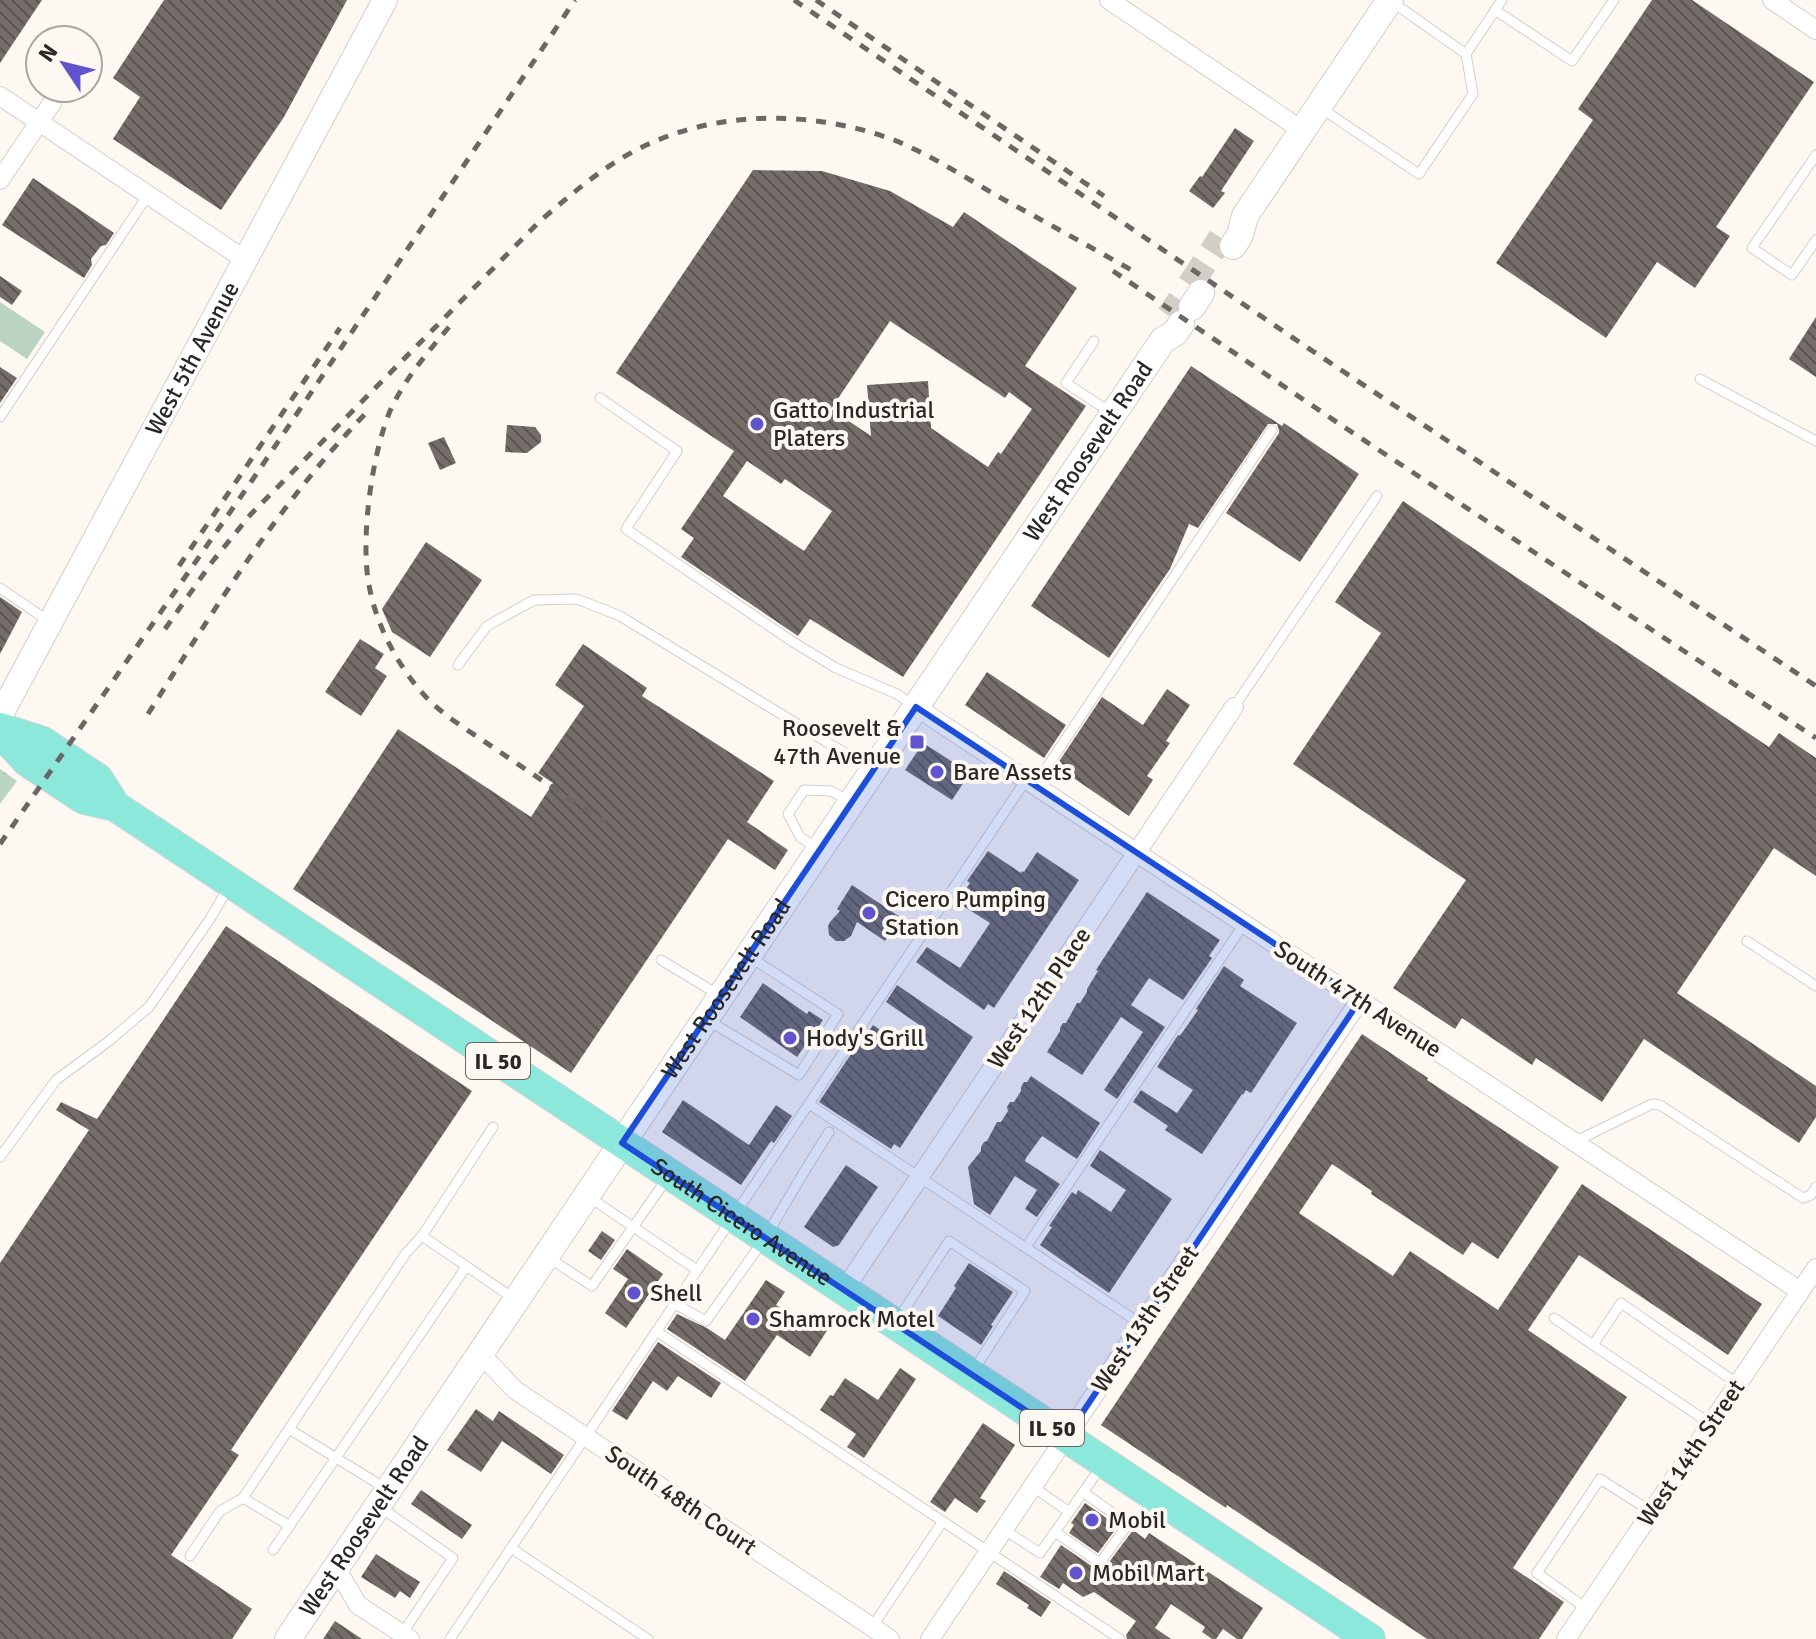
<svg xmlns="http://www.w3.org/2000/svg" width="1816" height="1639" viewBox="0 0 1816 1639" font-family="Signika,sans-serif">
<style>
.green{fill:#bbd3c3}
.forest{fill:url(#forest-firs)}
.building{fill:url(#building-back-hatch);fill-rule:evenodd}
.lines{fill:none;stroke-linecap:round;stroke-linejoin:round}
.secondary-tunnel{stroke:#d4cec9;stroke-width:26;stroke-dasharray:26 13;stroke-linecap:butt}
.service-casing{stroke:#d5cec8;stroke-width:11}
.minor-casing{stroke:#d5cec8;stroke-width:20}
.tertiary-casing{stroke:#d5cec8;stroke-width:26}
.secondary-casing{stroke:#d5cec8;stroke-width:28}
.primary-casing{stroke:#d4d4d4;stroke-width:32}
.service{stroke:#fff;stroke-width:9}
.minor{stroke:#fff;stroke-width:18}
.tertiary{stroke:#fff;stroke-width:24}
.secondary{stroke:#fff;stroke-width:26}
.primary{stroke:#8de8dc;stroke-width:30}
.rail{stroke:#6b6764;stroke-width:5;stroke-dasharray:10 10;stroke-linecap:butt}
.marked{fill:#1d4ed8;fill-opacity:0.2;stroke:#1d4ed8;stroke-width:6;stroke-linejoin:round}
.poi-dot{fill:#5f54cd;stroke:#fef8f2;stroke-width:3}
.labels{text-anchor:middle;dominant-baseline:central;stroke-width:8;stroke-linejoin:round;paint-order:stroke}
.shield{fill:#fef8f2;stroke:#6a6663;stroke-width:2}
.shield-label{font-size:22px;font-weight:bold;fill:#2a2826}
.street-label{font-size:24px;fill:#2a2826;stroke:#fef8f2}
.poi-label{font-size:24px;fill:#2a2826;stroke:#fef8f2;text-anchor:start}
</style>
<defs>
<pattern id="forest-firs" width="22" height="20" patternUnits="userSpaceOnUse" patternTransform="scale(2)"><rect width="22" height="20" fill="#bbd3c3"/><path d="M5 1l3.5 6h-7zM16 11l3.5 6h-7z" fill="#a1b5a7"/></pattern>
<pattern id="building-back-hatch" width="6" height="6" patternUnits="userSpaceOnUse" patternTransform="scale(2)"><rect width="6" height="6" fill="#746d69"/><path d="M-1 5l2 2M0 0l6 6M5-1l2 2" fill="none" stroke="#5a5552"/></pattern>
</defs>
<rect width="100%" height="100%" fill="#fef8f2"/>
<!-- green -->
<path class="green" d="M0,302L45,332L27,359L0,341Z"/>
<!-- forest -->
<path class="forest" d="M0,769L17,781L0,804Z"/>
<!-- building -->
<g class="building">
<path d="M0,0H42L0,63Z"/>
<path d="M164,0H347L284,117L221,210L113,139L140,97L113,78Z"/>
<path d="M1652,0H1692L1814,82L1716,227L1730,236L1695,288L1657,262L1606,338L1496,263L1593,120L1578,109Z"/>
<path d="M1235,128L1254,141L1221,191L1225,193L1213,208L1189,191L1200,176L1202,177Z"/>
<path d="M753,170L822,171L890,191L953,227L964,212L1077,288L1025,366L1086,406L903,677L810,619L798,636L681,557L694,538L681,529L734,451L616,373ZM890,321L1005,398L1009,392L1032,409L1001,454L998,452L988,467L931,428L928,381L867,385L871,436L831,409ZM747,461L781,484L785,479L832,511L804,551L723,496Z"/>
<path d="M33,178L114,233L106,245L101,246L91,259L92,265L84,278L2,225Z"/>
<path d="M0,276L22,291L12,305L0,297Z"/>
<path d="M1816,317V377L1789,359Z"/>
<path d="M1191,366L1282,426L1284,423L1359,474L1300,562L1226,513L1279,433V430L1277,424H1268L1198,528L1189,524L1170,569L1109,658L1031,606Z"/>
<path d="M0,367L17,378L0,403Z"/>
<path d="M507,425L535,427L541,435V442L527,453L505,452Z"/>
<path d="M444,437L456,463L440,470L428,443Z"/>
<path d="M1403,501L1769,747L1779,733L1816,758V876L1774,848L1677,993L1816,1086V1117L1799,1143L1644,1039L1602,1102L1536,1058L1532,1065L1462,1018L1455,1029L1393,988L1466,880L1293,764L1381,633L1335,602Z"/>
<path d="M426,542L482,580L430,657L392,632L382,609Z"/>
<path d="M0,597L22,612L0,654Z"/>
<path d="M360,639L384,654L375,668L387,676L361,716L325,692Z"/>
<path d="M583,644L647,688L642,696L774,781L747,822L788,850L775,870L728,839L571,1073L293,889L398,729L531,817L553,783L538,773L584,706L555,685Z"/>
<path d="M987,672L1066,725L1044,758L965,705Z"/>
<path d="M1167,689L1190,705L1166,741L1170,743L1147,776L1153,780L1129,816L1056,766L1102,697L1143,725Z"/>
<path d="M923,743L970,773L952,800L905,770Z"/>
<path d="M988,851L1021,873L1022,871L1024,872L1037,852L1079,880L994,1008L988,1004L984,1010L916,962L927,947L960,968L990,923L957,902L970,883L967,881Z"/>
<path d="M852,885L900,917L885,941L857,922L851,936L844,941H836L829,935L828,926L830,922L840,911L837,909Z"/>
<path d="M1147,892L1220,940L1209,956L1212,958L1183,1000L1149,978L1131,1005L1165,1027L1117,1099L1104,1090L1143,1032L1121,1017L1082,1075L1047,1052L1060,1031V1028L1063,1023H1066L1077,1003H1080L1087,992V989L1098,971L1096,970Z"/>
<path d="M226,926L472,1091L231,1450L239,1455L171,1555L252,1609L232,1639H0V1263L89,1130L56,1110L61,1102L97,1119Z"/>
<path d="M1224,966L1244,980L1240,986L1297,1023L1251,1093L1246,1090L1243,1095L1242,1094L1202,1154L1165,1130L1168,1126L1133,1102L1141,1090L1177,1113L1193,1090L1157,1067L1178,1035L1179,1036L1182,1033L1198,1010L1196,1009Z"/>
<path d="M763,983L807,1014L809,1011L823,1020L797,1057L740,1017Z"/>
<path d="M897,985L973,1037L900,1148L894,1144L891,1149L819,1102L857,1045L859,1047L873,1025L906,1047L921,1026L886,1002Z"/>
<path d="M1362,1034L1428,1078L1427,1080L1559,1167L1498,1259L1472,1242L1463,1255L1371,1194L1372,1191L1332,1164L1299,1213L1393,1276L1410,1251L1498,1310L1582,1184L1762,1304L1728,1355L1579,1255L1528,1330L1627,1397L1513,1568L1564,1602L1539,1639H1427L1227,1505L1226,1508L1101,1425Z"/>
<path d="M1031,1076L1100,1123L1077,1159L1042,1136L1026,1158L1025,1161L1060,1184L1037,1217L1025,1209L1037,1190L1015,1176L990,1215L974,1204L968,1167L981,1151V1147L984,1142L987,1141L997,1122H1001L1008,1111L1007,1107L1010,1102H1014L1021,1091V1087L1024,1082H1027Z"/>
<path d="M683,1100L749,1145L776,1105L792,1116L774,1143L771,1141L741,1185L662,1132Z"/>
<path d="M1100,1150L1172,1199L1109,1293L1040,1245L1052,1227L1049,1226L1072,1192L1076,1195L1078,1190L1111,1212L1126,1190L1090,1166Z"/>
<path d="M846,1165L878,1187L839,1245L833,1247L804,1227Z"/>
<path d="M602,1231L615,1240L601,1260L588,1251Z"/>
<path d="M627,1249L663,1274L626,1328L605,1313L628,1279L613,1269Z"/>
<path d="M969,1263L1013,1292L991,1325L993,1326L981,1345L938,1316L956,1288L954,1286Z"/>
<path d="M766,1280L785,1292L776,1305L808,1328L818,1314L832,1323L810,1357L777,1335L745,1381L667,1329L677,1314L707,1328L725,1340Z"/>
<path d="M658,1342L721,1383L711,1398L678,1376L667,1391L653,1381L627,1420L612,1411Z"/>
<path d="M900,1368L916,1379L864,1458L847,1447L856,1434L820,1410L830,1395L833,1396L845,1378L878,1400Z"/>
<path d="M476,1409L493,1421L499,1411L564,1455L551,1474L502,1441L481,1472L447,1450Z"/>
<path d="M983,1423L1015,1445L980,1498L986,1501L977,1513L955,1498L945,1512L930,1502Z"/>
<path d="M421,1490L472,1525L462,1539L411,1504Z"/>
<path d="M1085,1503L1118,1526L1098,1553L1069,1533L1074,1525L1071,1523Z"/>
<path d="M1133,1530L1145,1539L1149,1533L1263,1608L1242,1639H1237L1223,1629L1216,1639H1212L1202,1632L1205,1627L1171,1604L1155,1628L1171,1639H1127L1126,1635L1136,1621L1094,1592L1083,1597L1063,1583L1059,1589L1040,1577L1061,1545L1096,1569H1104Z"/>
<path d="M376,1554L420,1582L410,1598L400,1591L395,1598L361,1577Z"/>
<path d="M1004,1571L1051,1602L1041,1617L1027,1608L1029,1605L996,1584Z"/>
<path d="M335,1621L362,1639H323Z"/>
</g>
<g class="lines">
<!-- secondary-tunnel -->
<g class="secondary-tunnel">
<path d="M1190,285L1221,238"/>
<path d="M1169,316L1180,300"/>
</g>
<!-- service casing -->
<g class="service-casing">
<g id="service">
<path d="M1391,1L1466,54L1502,0"/>
<path d="M1495,10L1572,61L1614,0"/>
<path d="M1322,109L1419,174L1473,94L1466,54"/>
<path d="M1816,155L1752,248L1792,275L1816,240"/>
<path d="M1094,341L1066,383L1110,412"/>
<path d="M1700,379L1816,441"/>
<path d="M600,398L677,451L626,529L793,642L836,668L897,694L913,705"/>
<path d="M0,417L148,195"/>
<path d="M0,588L50,622"/>
<path d="M458,665L487,626L534,600L577,599L620,616L871,769"/>
<path d="M1234,707L1377,496"/>
<path d="M1035,785L1272,430"/>
<path d="M817,848L800,837L788,814L804,790L831,791L851,802"/>
<path d="M1747,941L1816,986"/>
<path d="M661,960L719,995"/>
<path d="M709,1021L799,1075L838,1014L750,957"/>
<path d="M809,1104L1141,1324"/>
<path d="M493,1127L422,1236L513,1298"/>
<path d="M1574,1142L1652,1104L1660,1105L1803,1198L1811,1195L1816,1187"/>
<path d="M0,1157L56,1080L109,1041L149,1007L210,919L228,888"/>
<path d="M589,1197L697,1270"/>
<path d="M1026,1247L1244,924"/>
<path d="M549,1258L592,1286L668,1177"/>
<path d="M675,1304L706,1321L765,1238L804,1172L829,1132"/>
<path d="M1554,1318L1593,1345"/>
<path d="M897,1321L949,1241L1025,1291L973,1371"/>
<path d="M656,1331L1120,1639"/>
<path d="M1711,1424L1593,1345L1621,1303L1738,1384"/>
<path d="M289,1429L385,1488"/>
<path d="M1032,1486L1069,1512"/>
<path d="M243,1498L290,1526"/>
<path d="M380,1507L453,1558L402,1634"/>
<path d="M1003,1529L1040,1553L1101,1467"/>
<path d="M1055,1532L1100,1563L1128,1524L1083,1492"/>
<path d="M511,1548L648,1639"/>
<path d="M273,1550L466,1267"/>
<path d="M190,1556L220,1511L243,1498L406,1253L422,1236"/>
<path d="M1587,1609L1537,1573L1600,1479L1652,1512"/>
<path d="M872,1627L943,1521"/>
<path d="M450,1639L1026,780"/>
</g>
</g>
<!-- minor casing -->
<g class="minor-casing">
<g id="minor">
<path d="M1109,0L1303,131"/>
<path d="M1772,0L1816,30"/>
<path d="M0,96L244,259"/>
<path d="M0,180L52,103"/>
<path d="M916,707L1800,1291"/>
<path d="M844,1290L1234,707"/>
<path d="M480,1353L515,1390L890,1639"/>
<path d="M336,1568L358,1605L410,1639"/>
<path d="M930,1639L1360,1000"/>
<path d="M1566,1639L1816,1268"/>
</g>
</g>
<!-- tertiary casing -->
<g class="tertiary-casing">
<g id="tertiary">
<path id="s1" d="M0,716L385,0"/>
</g>
</g>
<!-- secondary casing -->
<g class="secondary-casing">
<g id="secondary">
<path d="M1233,246L1240,235L1245,216L1390,0"/>
<path d="M1192,307L1201,293"/>
<path id="s2" d="M288,1639L1163,340L1175,333L1181,324"/>
</g>
</g>
<!-- primary casing -->
<g class="primary-casing">
<g id="primary">
<path d="M0,728L43,742L98,779L115,806"/>
<path id="s3" d="M0,732L28,762L84,799L115,806L1370,1639"/>
</g>
</g>
<!-- service -->
<use href="#service" class="service"/>
<!-- minor -->
<use href="#minor" class="minor"/>
<!-- tertiary -->
<use href="#tertiary" class="tertiary"/>
<!-- secondary -->
<use href="#secondary" class="secondary"/>
<!-- primary -->
<use href="#primary" class="primary"/>
<!-- rail -->
<g class="rail">
<path d="M794,0L1311,350L1816,686"/>
<path d="M816,0L1104,196"/>
<path d="M1113,271L1347,429L1816,738"/>
<path d="M449,327C427,353 404,380 390,411C372,454 360,539 369,585C376,625 398,667 426,697C445,717 471,732 494,748C531,773 568,798 605,822"/>
<path d="M179,566L340,328"/>
<path d="M165,629L212,562L251,514L540,221C567,198 592,176 622,158C703,109 808,108 894,140C931,155 966,178 1001,198C1046,222 1090,247 1135,272"/>
<path d="M148,714C215,608 281,500 369,410"/>
<path d="M0,844L253,479L575,0"/>
</g>
</g>
<!-- marked area -->
<path class="marked" d="M916,707L1360,1000L1066,1437L622,1143Z"/>
<!-- markers -->
<g class="poi-dot">
<circle cx="757" cy="424" r="8"/>
<rect x="909" y="734" width="16" height="16" rx="4"/>
<circle cx="937" cy="772" r="8"/>
<circle cx="869" cy="913" r="8"/>
<circle cx="790" cy="1038" r="8"/>
<circle cx="634" cy="1293" r="8"/>
<circle cx="753" cy="1319" r="8"/>
<circle cx="1092" cy="1520" r="8"/>
<circle cx="1076" cy="1573" r="8"/>
</g>
<g class="labels">
<!-- shield labels -->
<g class="shield">
<rect x="466" y="1043" width="64" height="36" rx="6"/>
<rect x="1020" y="1410" width="64" height="36" rx="6"/>
</g>
<g class="shield-label">
<text x="498" y="1061">IL 50</text>
<text x="1052" y="1428">IL 50</text>
</g>
<!-- street labels -->
<g class="street-label">
<text stroke="none"><textPath href="#s1" startOffset="406">West 5th Avenue</textPath></text>
<text stroke="none"><textPath href="#s2" startOffset="1432">West Roosevelt Road</textPath></text>
<text stroke="none"><textPath href="#s2" startOffset="784">West Roosevelt Road</textPath></text>
<text transform="translate(1039 998) rotate(-56)">West 12th Place</text>
<text transform="translate(1358 999) rotate(33)">South 47th Avenue</text>
<text stroke="none"><textPath href="#s3" startOffset="892">South Cicero Avenue</textPath></text>
<text transform="translate(1145 1319) rotate(-56)">West 13th Street</text>
<text transform="translate(1691 1453) rotate(-56)">West 14th Street</text>
<text transform="translate(681 1500) rotate(34)">South 48th Court</text>
<text stroke="none"><textPath href="#s2" startOffset="136">West Roosevelt Road</textPath></text>
</g>
<!-- poi labels -->
<g class="poi-label">
<text x="773" y="410">Gatto Industrial<tspan x="773" dy="28">Platers</tspan></text>
<text x="901" y="728" text-anchor="end">Roosevelt &amp;<tspan x="901" dy="28">47th Avenue</tspan></text>
<text x="953" y="772">Bare Assets</text>
<text x="885" y="899">Cicero Pumping<tspan x="885" dy="28">Station</tspan></text>
<text x="806" y="1038">Hody's Grill</text>
<text x="650" y="1293">Shell</text>
<text x="769" y="1319">Shamrock Motel</text>
<text x="1108" y="1520">Mobil</text>
<text x="1092" y="1573">Mobil Mart</text>
</g>
</g>
<!-- north arrow -->
<g transform="translate(64 64) rotate(305)"><circle r="38" fill="#fef8f2" stroke="#a9a5a0" stroke-width="2"/>
<path d="M0-6L14 30L0 20L-14 30Z" fill="#5f54cd"/>
<text y="-12" font-size="22" font-weight="bold" text-anchor="middle" fill="#2a2826">N</text>
</g>
</svg>
